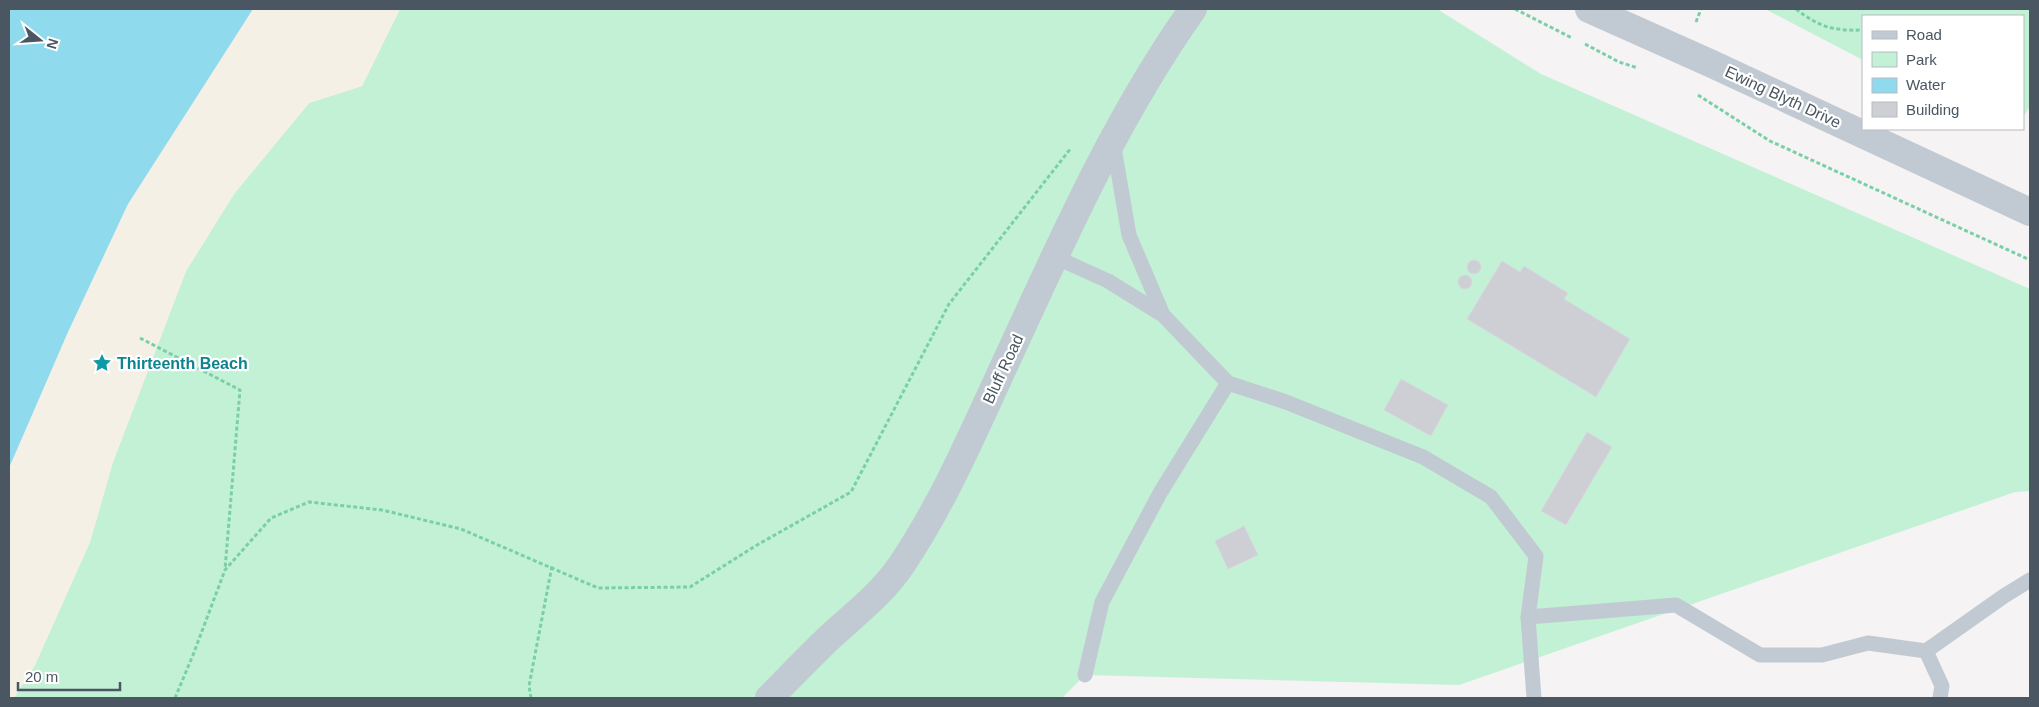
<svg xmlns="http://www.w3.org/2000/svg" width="2039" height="707" viewBox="0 0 2039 707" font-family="Helvetica,sans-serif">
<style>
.green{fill:#c3f1d5}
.sand{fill:#f5f0e5}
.water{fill:#90daee}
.building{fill:#cdcfd5;stroke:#d7d9de}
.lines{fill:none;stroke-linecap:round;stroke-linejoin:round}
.path{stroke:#7ad0a6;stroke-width:3;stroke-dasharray:4 2.5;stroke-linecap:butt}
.service{stroke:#c1cad2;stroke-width:15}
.minor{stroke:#c1cad2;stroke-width:28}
.tertiary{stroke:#c1cad2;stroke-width:28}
.labels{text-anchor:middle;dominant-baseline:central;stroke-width:4.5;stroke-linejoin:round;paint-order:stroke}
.street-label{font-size:16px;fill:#4a5661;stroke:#fff}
.culture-label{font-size:16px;font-weight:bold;fill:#0d838f;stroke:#fff;text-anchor:start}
</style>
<rect width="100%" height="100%" fill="#f5f3f3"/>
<!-- green -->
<g class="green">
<path d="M400,9H1437L1541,74L2030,289V491L2015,492L1459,685L1085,675L1062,698H14L35,665L90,542L113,462L186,271L234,194L309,103L362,86Z"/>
<path d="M1765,9H2030V107L2023,117V16H1863V60Z"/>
</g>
<!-- sand -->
<path class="sand" d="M253,9H400L362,86L309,103L234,194L186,271L113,462L90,542L35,665L14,698H9V468L68,332L128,204Z"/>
<!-- water -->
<path class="water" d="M9,9H253L128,204L68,332L9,468Z"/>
<!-- building -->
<g class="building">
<circle cx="1474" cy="267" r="7"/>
<path d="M1502,261L1520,272L1524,266L1568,293L1564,299L1630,339L1596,397L1467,319Z"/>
<circle cx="1465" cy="282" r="7"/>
<path d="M1401,379L1448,405L1431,436L1384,410Z"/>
<path d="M1587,432L1612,447L1566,525L1541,511Z"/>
<path d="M1244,526L1258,555L1228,569L1215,541Z"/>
</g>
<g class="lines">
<!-- path -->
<g class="path">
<path d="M1515,9L1572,38"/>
<path d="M1796,9C1819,27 1833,31 1863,30"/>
<path d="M1696,22L1701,9"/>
<path d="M1585,44L1619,62L1638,68"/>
<path d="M1698,95L1770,141L2030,260"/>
<path d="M140,338L240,390L225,569"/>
<path d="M175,698L193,655L225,570L271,518L309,502L382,510L461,529L598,588L690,587L757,545L851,492L949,304L1071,148"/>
<path d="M531,698L529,686L552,566"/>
</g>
<!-- service -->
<g class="service">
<path d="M1113,142L1129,235L1163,315"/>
<path d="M1055,257L1108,281L1163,315L1228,383L1286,402L1423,457L1491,497L1536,556L1528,617L1534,698"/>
<path d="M1528,617L1676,605L1760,655H1822L1868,643L1926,651L1942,686L1940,698"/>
<path d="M1926,651L2004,596L2030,580"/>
<path d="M1085,675L1102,602L1160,493L1228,383"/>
</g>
<!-- minor -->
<path class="minor" d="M769,698C789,678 809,657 830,637C855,614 883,593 902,564C941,506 969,442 998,379C1057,252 1112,123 1193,9"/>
<!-- tertiary -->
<path class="tertiary" d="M1589,9L1712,64L2030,212"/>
</g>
<!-- icons -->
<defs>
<g id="sight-bare" transform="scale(1.5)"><path d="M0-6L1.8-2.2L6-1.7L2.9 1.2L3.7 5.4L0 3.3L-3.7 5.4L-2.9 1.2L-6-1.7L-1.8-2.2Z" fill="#0f9aa8" stroke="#fff" stroke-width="2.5" paint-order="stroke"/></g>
</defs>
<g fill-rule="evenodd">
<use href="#sight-bare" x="102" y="363"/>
</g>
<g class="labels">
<!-- street labels -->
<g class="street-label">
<text transform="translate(1783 97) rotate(25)">Ewing Blyth Drive</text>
<text transform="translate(1003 369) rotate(-65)">Bluff Road</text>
</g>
<!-- culture labels -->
<g class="culture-label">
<text x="117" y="363">Thirteenth Beach</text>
</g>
</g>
<!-- border -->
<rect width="2039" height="707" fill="none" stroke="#4a5661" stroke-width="20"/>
<!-- legend -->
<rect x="1862" y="15" width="162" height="115" fill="#ffffff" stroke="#b7bbc0"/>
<rect x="1872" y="31" width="25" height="8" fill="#c1cad2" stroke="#b7bbc0"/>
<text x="1906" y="40" font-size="15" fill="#4a5661">Road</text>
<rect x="1872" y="52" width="25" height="15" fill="#c3f1d5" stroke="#b7bbc0"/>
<text x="1906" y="65" font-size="15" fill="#4a5661">Park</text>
<rect x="1872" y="78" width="25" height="15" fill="#90daee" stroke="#b7bbc0"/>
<text x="1906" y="90" font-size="15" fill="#4a5661">Water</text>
<rect x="1872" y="102" width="25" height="15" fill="#cdcfd5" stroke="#b7bbc0"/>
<text x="1906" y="115" font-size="15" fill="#4a5661">Building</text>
<!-- north arrow -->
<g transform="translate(40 40) rotate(107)" stroke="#ffffff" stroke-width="4" paint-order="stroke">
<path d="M0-4L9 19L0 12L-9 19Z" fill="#4a5661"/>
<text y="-8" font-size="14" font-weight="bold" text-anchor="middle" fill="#4a5661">N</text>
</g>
<!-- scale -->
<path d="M18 682v8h102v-8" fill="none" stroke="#4a5661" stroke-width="2.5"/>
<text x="25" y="682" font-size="15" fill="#4a5661" stroke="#ffffff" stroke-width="4" paint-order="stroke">20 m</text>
</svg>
